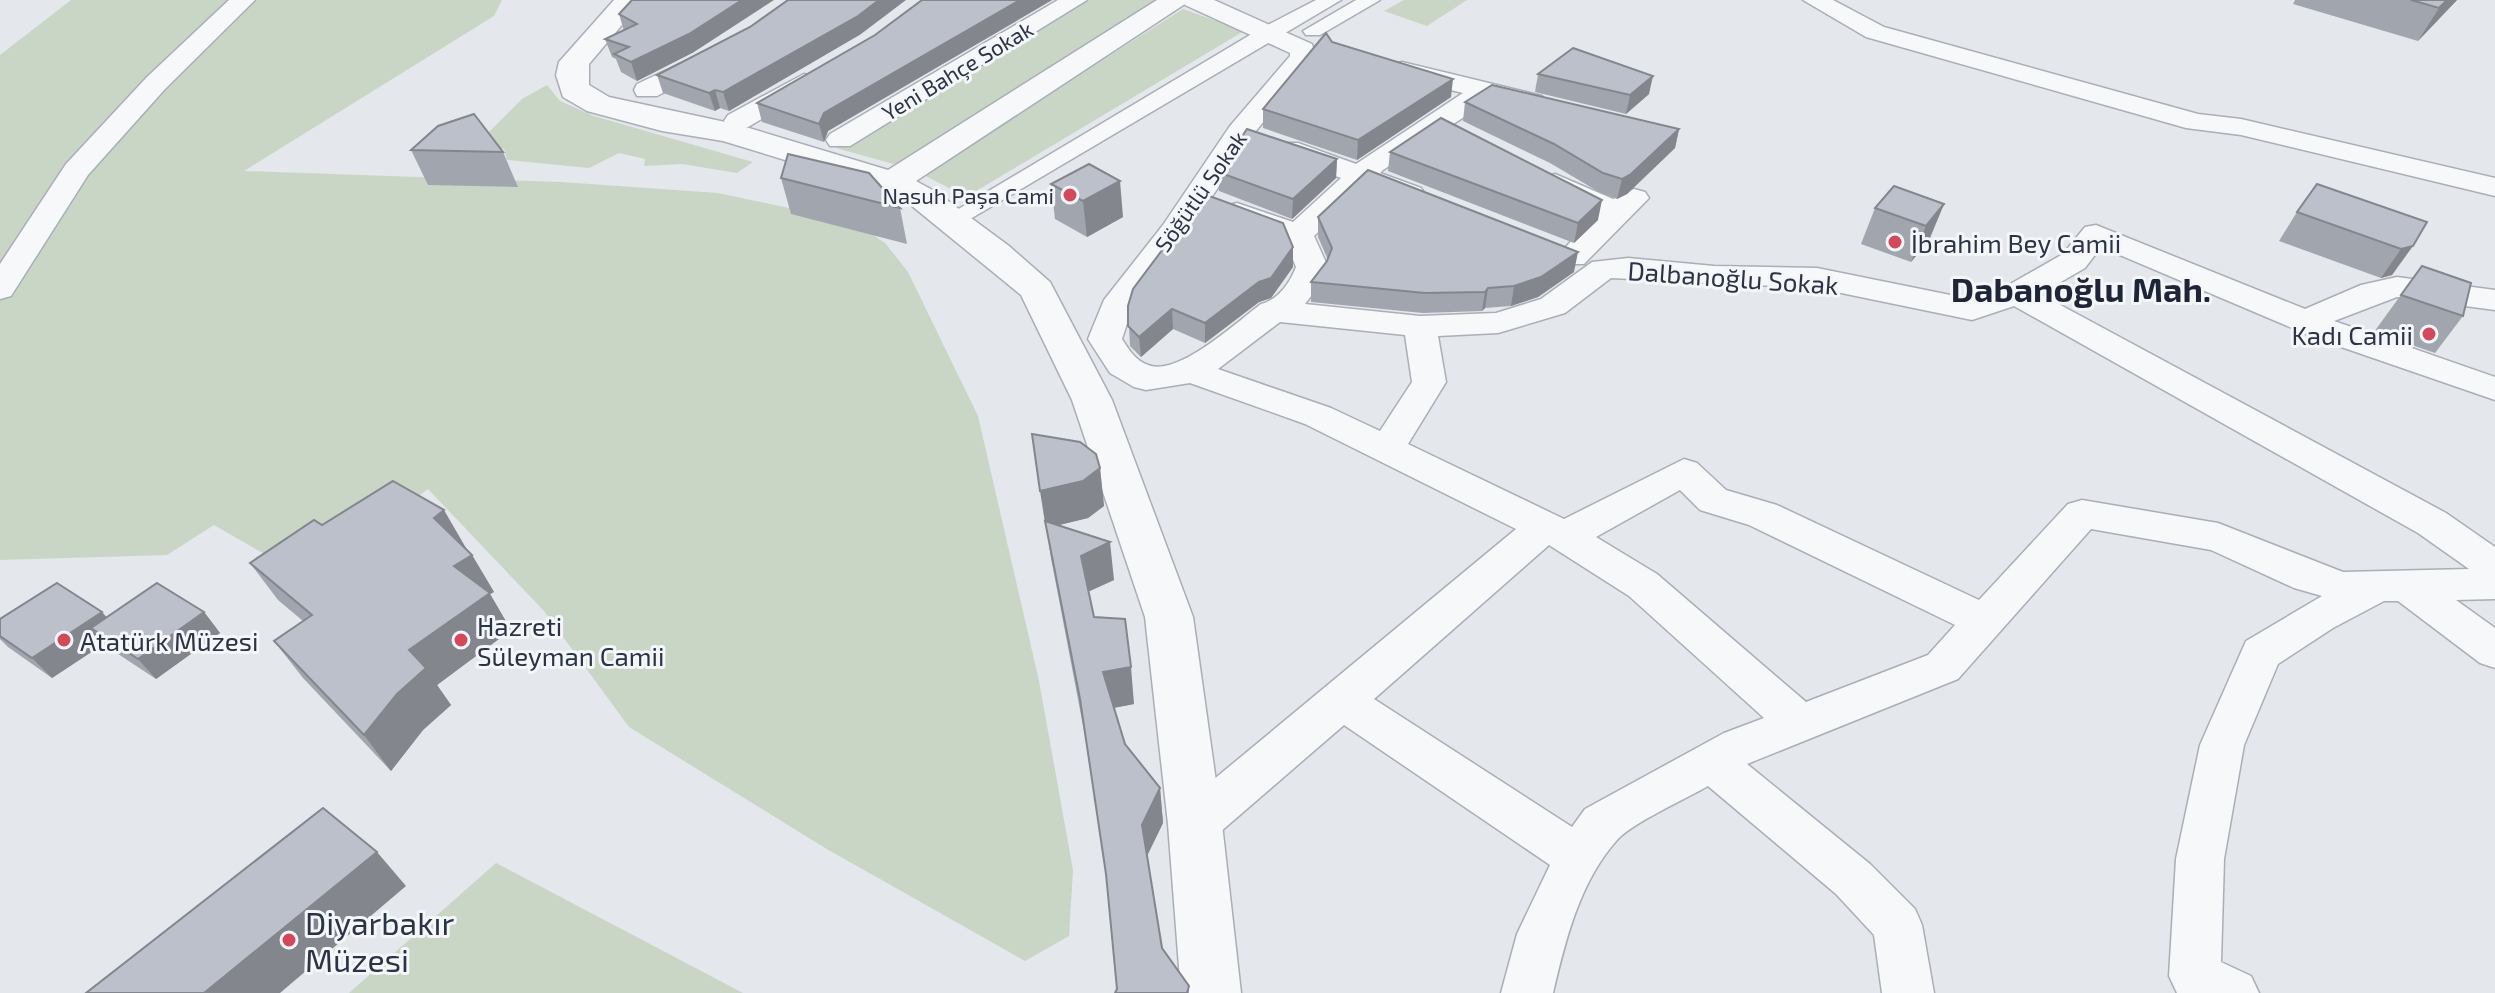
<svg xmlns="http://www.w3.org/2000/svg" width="2495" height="993" viewBox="0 0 2495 993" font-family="'Exo 2',sans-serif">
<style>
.green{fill:#c9d6c5}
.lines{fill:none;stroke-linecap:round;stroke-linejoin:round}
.pedestrian-casing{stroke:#a9aeb7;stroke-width:3}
.minor-casing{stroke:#a9aeb7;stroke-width:3}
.tertiary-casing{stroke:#a9aeb7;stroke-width:3}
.pedestrian{fill:#f7f8fa;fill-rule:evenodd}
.minor{fill:#f7f8fa;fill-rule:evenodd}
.tertiary{fill:#f7f8fa;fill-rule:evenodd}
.wall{fill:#a1a5ae}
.shaded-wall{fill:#83868d}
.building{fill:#bbc0ca;stroke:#83868d;stroke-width:2}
.poi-dot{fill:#d1495b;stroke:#f4f6f9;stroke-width:3}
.labels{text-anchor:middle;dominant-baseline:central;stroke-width:6;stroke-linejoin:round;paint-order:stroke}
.far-street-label{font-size:22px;fill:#2b3445;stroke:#f4f6f9}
.far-poi-label{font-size:22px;fill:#2b3445;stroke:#f4f6f9;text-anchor:end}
.poi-label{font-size:26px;fill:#2b3445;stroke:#f4f6f9;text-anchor:start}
.street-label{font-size:26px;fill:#2b3445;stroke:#f4f6f9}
.near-poi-label{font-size:32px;fill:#2b3445;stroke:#f4f6f9;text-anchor:start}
.district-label{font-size:34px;font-weight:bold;fill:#1d2536;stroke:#f4f6f9}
</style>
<rect width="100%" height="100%" fill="#e4e7ec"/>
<!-- green -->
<g class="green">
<path d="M71,0H502L494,16L244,171L561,182L718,193L855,222L886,244L908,272L978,416L1039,681L1073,870L1069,936L1025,961L825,848L629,727L544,611L428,489L306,578L214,525L167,555L0,560V55Z"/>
<path d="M1085,0H1167L897,165L836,148Z"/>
<path d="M1404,0H1467L1427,26L1384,11Z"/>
<path d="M1183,9L1244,31L966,197L922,174Z"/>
<path d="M547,85L560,101L594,116L753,162L737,173L682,164L644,166L645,159L619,153L589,168L507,160L504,149L479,142L522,99Z"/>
<path d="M496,863L743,993H349Z"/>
</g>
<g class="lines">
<!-- pedestrian casing -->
<g class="pedestrian-casing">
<g id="pedestrian">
<path d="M1316,0H1341L960,225H944L940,220L1260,29Z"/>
<path d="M1356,0H1380L1320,35H1306L1303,31Z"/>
</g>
</g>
<!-- minor casing -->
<g class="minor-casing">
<g id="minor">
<path d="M229,0H255L165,89L88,175L11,296L0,299V264L66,164L147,77Z"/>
<path d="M1058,0H1087L850,146H830L826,140L830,134Z"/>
<path d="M1182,0H1214L1312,44L1316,57L1251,137L1185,238L1132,308L1122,339C1129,350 1135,360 1148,365C1178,377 1237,322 1261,304C1278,300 1290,283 1296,267L1285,240L1226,218L1222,212L1226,206L1237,203L1293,222L1341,178L1278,155L1274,149L1278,143H1298L1356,164L1463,93L1393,76L1389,70L1393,64L1402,62L1542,96L1546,102L1542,108L1532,110L1490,100L1383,170L1380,173L1421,188L1425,194L1421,200L1410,203L1365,187L1314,236L1328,267L1324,279L1305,304L1420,316L1496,313L1541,299L1592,262L1628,258L1714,266L1817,268L1970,299L2005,287L2063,254L2085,227L2096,225L2305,309L2361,285L2397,277L2495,290V310L2397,297L2334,321L2495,377V400L2318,339L2101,247L2085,268L2040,294L2446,513L2495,547V599L2456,600L2495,628V668L2480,663L2398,601H2384L2333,628L2278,664L2244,745L2224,859L2221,962L2251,976L2259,993H2177L2169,976L2176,859L2200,745L2246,641L2322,596L2294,588L2211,550L2091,529L1958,679L1747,764L1870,864L1915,909L1922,925L1934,993H1882L1874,935L1836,894L1708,786C1686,799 1632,823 1617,840C1580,881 1565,941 1553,993H1501L1517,934L1550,865L1344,725L1212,839L1195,845L1178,839L1172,824L1178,809L1516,529L1305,424L1190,383L1146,390L1134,387L1110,373L1088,339L1104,300L1163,225L1230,126L1290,56V53L1185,5ZM1611,278L1817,288L1972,320L2014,306L2418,533L2469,569L2343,572L2218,523L2082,500L2068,504L1979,600L1777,505L1726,490L1697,463L1684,459L1564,519L1408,444L1446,382L1438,336L1498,333L1565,313ZM1280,322L1405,335L1412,382L1380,431L1331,408L1218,369ZM1680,490L1700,510L1749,525L1955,625L1928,655L1806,702L1657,574L1596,537ZM1549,545L1629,596L1764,718L1724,733L1585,809L1572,827L1374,699Z"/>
<path d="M1803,0H1833L1884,27L2198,114L2241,119L2495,178V196L2241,135L2186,128L1866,37Z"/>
<path d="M707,51L716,53L720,59L716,65L657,96H637L634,90L637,84Z"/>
<path d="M804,74L813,76L817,82L813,88L748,127H728L724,121L728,115Z"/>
<path d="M1555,174L1613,199L1634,189L1645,192L1649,198L1584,264H1562L1557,257L1596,213L1545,189L1540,183L1545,177Z"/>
</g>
</g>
<!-- tertiary casing -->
<g class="tertiary-casing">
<path id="tertiary" d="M614,0H643L589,64V85L609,97L739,125L888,170L1157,0H1191L916,181L936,192L1009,246L1050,282L1112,400L1193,617L1222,824L1241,993H1181L1168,824L1145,617L1072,400L1021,295L912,206L880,189L723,141L662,131L587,111L563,97L556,75L559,62Z"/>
</g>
<!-- pedestrian -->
<use href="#pedestrian" class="pedestrian"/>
<!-- minor -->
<use href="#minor" class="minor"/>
<!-- tertiary -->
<use href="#tertiary" class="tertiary"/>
</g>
<!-- wall -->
<g class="wall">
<path d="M922,0H1052L828,131L824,142L762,122L757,103L875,35Z"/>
<path d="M2295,0H2457L2418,41L2293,4Z"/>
<path d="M619,14L694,52L637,81L621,72L616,59L612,57L605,39L624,31Z"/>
<path d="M750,27L861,34L729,111L720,108L715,111L663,93L657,75Z"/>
<path d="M1332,42L1451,97L1357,160L1263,128V109Z"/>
<path d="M1538,74L1649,94L1626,114L1535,92Z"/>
<path d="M1465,102L1679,129L1675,148L1627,194L1617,199L1599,192L1550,163L1463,121Z"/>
<path d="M411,150L503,152L518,187L428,185Z"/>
<path d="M1390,152L1598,220L1574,243L1388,171Z"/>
<path d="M1337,159L1336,178L1292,219L1219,191L1218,172Z"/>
<path d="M781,178L900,208L907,244L791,214Z"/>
<path d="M1051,184L1123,217L1087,237L1055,219Z"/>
<path d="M1944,204L1929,240L1911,262L1861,244L1875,208Z"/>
<path d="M2297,212L2427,222L2392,275L2381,278L2279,241Z"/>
<path d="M1318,217L1574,272L1538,297L1511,306L1485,308L1482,311L1423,313L1311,302V282L1328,260L1318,237Z"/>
<path d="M2422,266L2463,316L2435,353L2374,332Z"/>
<path d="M1293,267L1271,298L1259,302L1205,343L1173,329L1141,357L1130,346L1128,306Z"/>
<path d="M1032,434L1100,468L1104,506L1088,518L1059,525L1114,580L1088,592L1094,617L1134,704L1114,708L1125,744L1160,788L1163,823L1147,856L1162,948L1189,986V993H1115L1117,989L1107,881L1085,736L1051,558Z"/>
<path d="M322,525L466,548L472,555L494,592L490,594L511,630L437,685L451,705L423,730L391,771L303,678L274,641L303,621L278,600L250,563Z"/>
<path d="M204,612L220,633L156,679L109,648L105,643L52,678L8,647L0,639V619L107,617Z"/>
</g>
<!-- shaded-wall -->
<g class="shaded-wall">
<path d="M742,0H774L694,52L637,81L631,62Z"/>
<path d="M879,0H906L861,34L729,111L723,92Z"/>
<path d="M1020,0H1052L828,131L824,142L819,124L824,113Z"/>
<path d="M2447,0H2457L2418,41L2439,8Z"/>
<path d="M1653,76L1649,94L1626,114L1630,95Z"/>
<path d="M1453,79L1451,97L1357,160L1358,140Z"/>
<path d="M715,90L720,108L715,111L709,93Z"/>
<path d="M1679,129L1675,148L1627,194L1617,199L1622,179Z"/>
<path d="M1337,159L1336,178L1292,219L1293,199Z"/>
<path d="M1120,181L1123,217L1087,237L1083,201Z"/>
<path d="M1602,200L1598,220L1574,243L1578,223Z"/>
<path d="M1944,204L1929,240L1911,262L1926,226Z"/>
<path d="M2413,246L2392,275L2381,278L2401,249Z"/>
<path d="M1293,247V267L1271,298L1259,302L1205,343V323Z"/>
<path d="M1578,252L1574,272L1538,297L1511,306L1514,286Z"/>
<path d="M1488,288L1485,308L1482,311L1485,292Z"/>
<path d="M1172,309L1173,329L1141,357L1139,337Z"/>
<path d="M1100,468L1104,506L1088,518L1047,528L1045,521L1046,529L1040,491Z"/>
<path d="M444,510L466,548L456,555L434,518Z"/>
<path d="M1110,542L1114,580L1085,593L1081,556Z"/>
<path d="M472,555L494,592L490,594L511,630L437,685L451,705L423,730L391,771L364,735L397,694L409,650L454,566Z"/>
<path d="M102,612L120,632L91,628L105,643L52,678L32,658Z"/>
<path d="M204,612L220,633L156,679L138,659Z"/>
<path d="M1131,667L1134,704L1107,709L1103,672Z"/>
<path d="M1160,788L1163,823L1145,860L1142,825Z"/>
<path d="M377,852L406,886L280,993H204Z"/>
</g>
<!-- building -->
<g class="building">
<path d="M632,0H742L689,34L631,62L614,54L629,47L605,39L637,24L619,14Z"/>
<path d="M788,0H879L858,16L723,92L715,90L709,93L657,75L750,27Z"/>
<path d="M922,0H1020L824,113L819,124L757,103L875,35Z"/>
<path d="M2411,0H2447L2439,8Z"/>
<path d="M1326,33L1332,42L1453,79L1358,140L1263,109Z"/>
<path d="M1573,48L1653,76L1630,95L1538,74Z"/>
<path d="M1492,85L1679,129L1631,174L1622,179L1603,173L1554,144L1465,102Z"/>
<path d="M474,114L503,152L411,150L438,126Z"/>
<path d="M1441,118L1602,200L1578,223L1390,152Z"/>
<path d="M1247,129L1337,159L1293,199L1218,172Z"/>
<path d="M788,154L869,173L900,208L781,178Z"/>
<path d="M1089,164L1120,181L1083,201L1051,184Z"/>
<path d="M1368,170L1578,252L1541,277L1514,286L1488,288L1485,292L1425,293L1311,282L1327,261L1332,248L1318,217Z"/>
<path d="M2317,184L2427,222L2413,246L2401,249L2297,212Z"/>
<path d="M1894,186L1944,204L1926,226L1875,208Z"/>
<path d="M1204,194L1283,223L1293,247L1271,278L1259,282L1205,323L1172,309L1139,337L1128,326V306L1133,289Z"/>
<path d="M2422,266L2471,283L2463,316L2401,295Z"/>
<path d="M1032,434L1080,442L1096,454L1100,468L1083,481L1040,491Z"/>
<path d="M393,481L444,510L434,518L472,555L454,566L490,593L409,650L426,668L397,694L364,735L274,641L312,615L250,563L314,520L322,525Z"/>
<path d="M1045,521L1110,542L1081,556L1094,617L1125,619L1131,667L1103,672L1125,744L1160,788L1142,825L1162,948L1189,986L1187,993H1115L1117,989L1106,874L1080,699Z"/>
<path d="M57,583L102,612L32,658L0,636V619Z"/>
<path d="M157,583L204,612L138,659L91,628Z"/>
<path d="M323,808L377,852L204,993H86Z"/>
</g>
<!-- markers -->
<g class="poi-dot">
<circle cx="1070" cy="195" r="8"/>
<circle cx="1895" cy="242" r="8"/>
<circle cx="2429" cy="334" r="8"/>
<circle cx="64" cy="640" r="8"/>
<circle cx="461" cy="640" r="8"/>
<circle cx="289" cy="940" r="8"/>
</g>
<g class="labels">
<!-- far-street labels -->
<g class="far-street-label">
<text transform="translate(957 70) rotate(-31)">Yeni Bahçe Sokak</text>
<text transform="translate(1200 191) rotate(-55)">Söğütlü Sokak</text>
</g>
<!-- far-poi labels -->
<g class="far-poi-label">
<text x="1054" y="195">Nasuh Paşa Cami</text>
</g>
<!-- poi labels -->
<g class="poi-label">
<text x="1911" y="242">İbrahim Bey Camii</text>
<text x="2413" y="334" text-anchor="end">Kadı Camii</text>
<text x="477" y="625">Hazreti<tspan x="477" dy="30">Süleyman Camii</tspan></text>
<text x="80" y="640">Atatürk Müzesi</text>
</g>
<!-- street labels -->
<g class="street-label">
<text transform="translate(1733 277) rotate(4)">Dalbanoğlu Sokak</text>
</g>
<!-- near-poi labels -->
<g class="near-poi-label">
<text x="305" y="922">Diyarbakır<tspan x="305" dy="37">Müzesi</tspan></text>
</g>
<!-- district labels -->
<g class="district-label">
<text x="2081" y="288">Dabanoğlu Mah.</text>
</g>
</g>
</svg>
